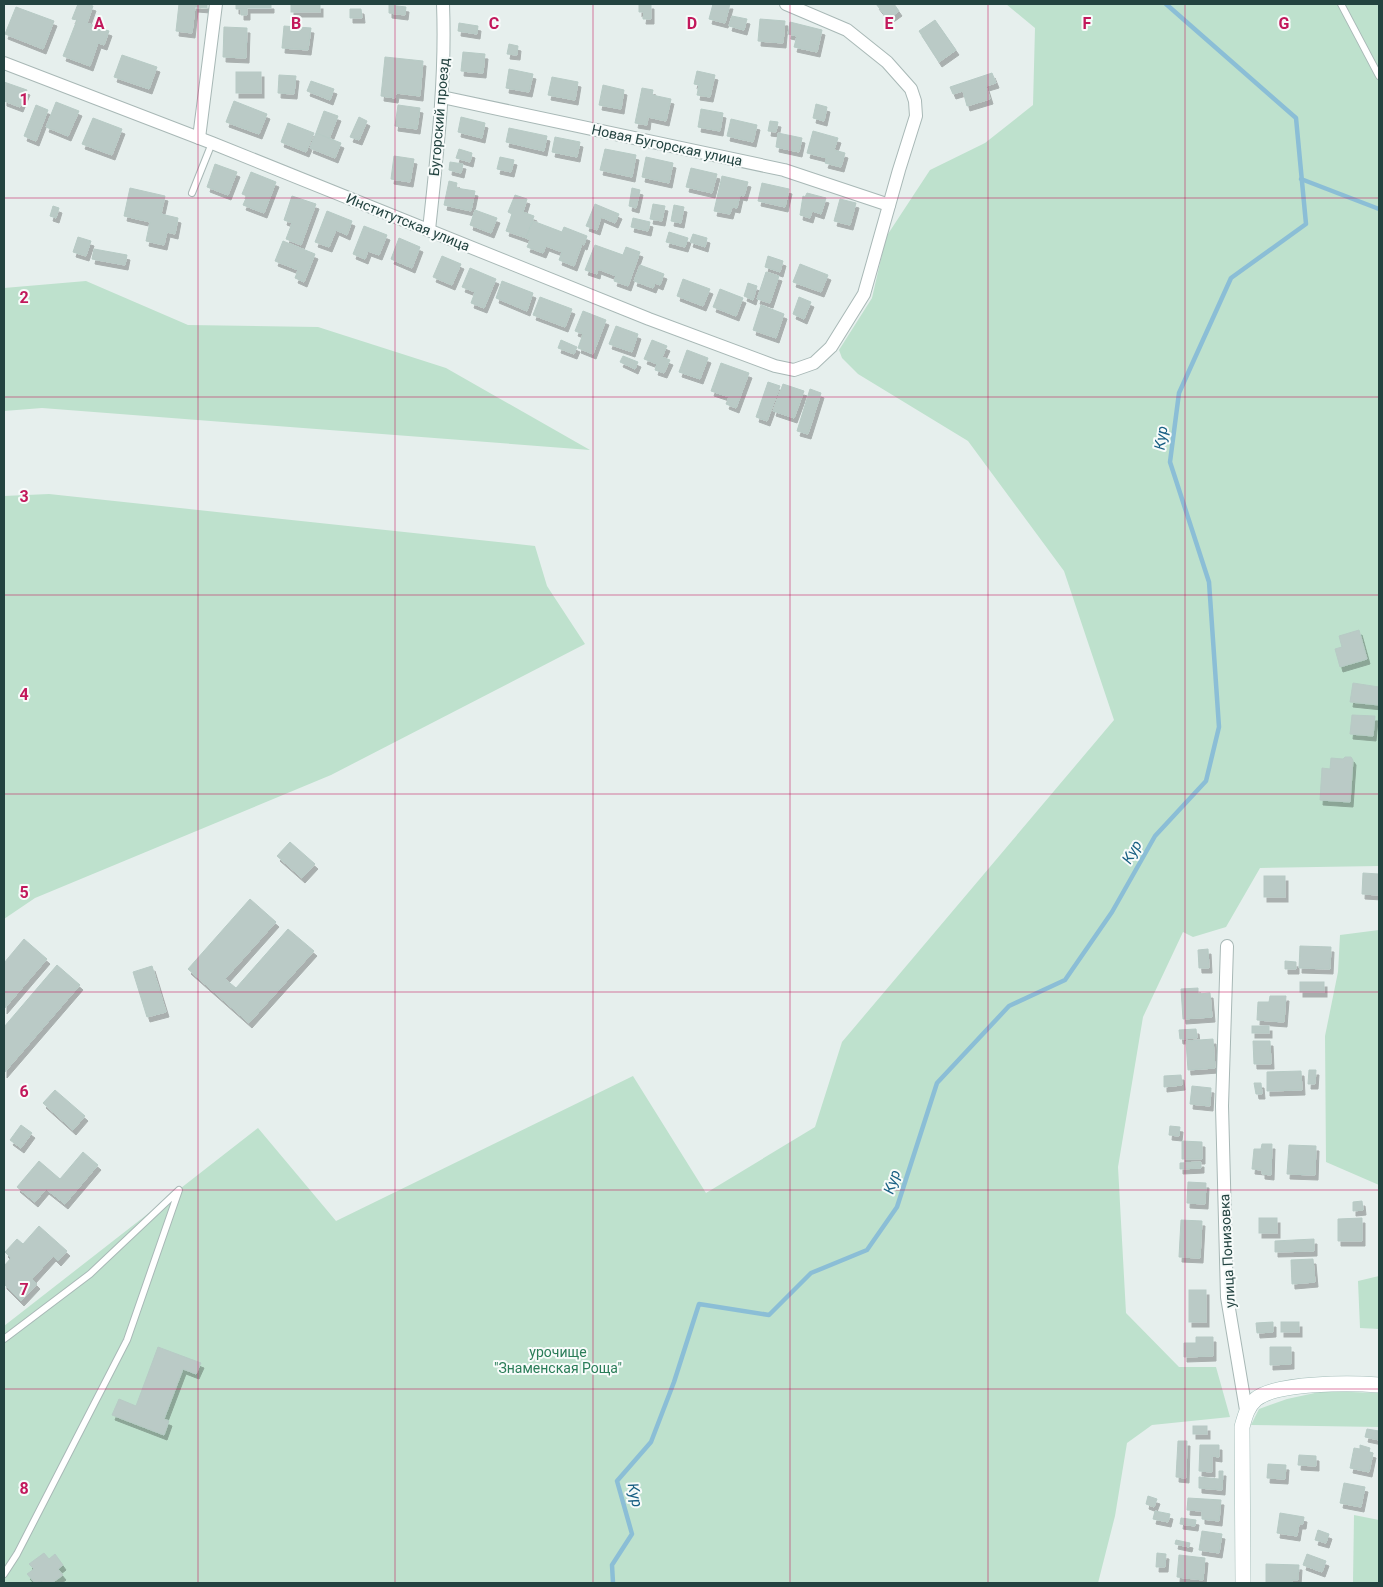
<svg xmlns="http://www.w3.org/2000/svg" width="1383" height="1587" viewBox="0 0 1383 1587" font-family="Roboto,sans-serif">
<style>
.green{fill:#bee1cd}
.lines{fill:none;stroke-linecap:round;stroke-linejoin:round}
.stream{stroke:#8bbed6;stroke-width:4.5}
.building{fill:#bacac6;stroke:#b7cac5;filter:url(#shadow)}
.lane-casing{stroke:#a8b8b6;stroke-width:8}
.street-casing{stroke:#a8b8b6;stroke-width:14}
.secondary-casing{stroke:#a3bcb8;stroke-width:16}
.lane{stroke:#fff;stroke-width:6}
.street{stroke:#fff;stroke-width:12}
.secondary{stroke:#fff;stroke-width:15}
.grid{fill:none;stroke:#c2185b;stroke-width:1;stroke-opacity:0.55}
.labels{text-anchor:middle;dominant-baseline:central;stroke-width:4;stroke-linejoin:round;paint-order:stroke}
.street-label{font-size:14px;fill:#234340;stroke:#f7fbfa}
.park-label{font-size:14px;fill:#2a7d58;stroke:#f7fbfa}
.water-label{font-size:15px;font-style:italic;fill:#185f83;stroke:#f7fbfa}
.grid-label{font-size:16px;text-anchor:middle;font-weight:bold;fill:#c2185b;stroke:#f7fbfa;stroke-width:4;stroke-linejoin:round;paint-order:stroke}
</style>
<defs>
<filter id="shadow"><feDropShadow dx="3" dy="5" stdDeviation="0" flood-color="#0004"/></filter>
</defs>
<rect width="100%" height="100%" fill="#e6efed"/>
<!-- green -->
<g class="green">
<path d="M1006,4H1379V866L1260,868L1226,927L1193,937L1183,932L1143,1017L1118,1167L1126,1313L1179,1367H1216L1230,1417L1152,1425L1127,1443L1115,1516L1098,1583H4V1326L258,1128L336,1221L633,1076L706,1193L815,1127L842,1042L1114,720L1064,571L968,441L858,374L842,358L839,350L872,298L886,237L930,170L985,143L1033,105L1035,28Z"/>
<path d="M86,281L188,325L318,327L446,368L590,450L42,408L4,411V288Z"/>
<path d="M49,494L535,546L547,586L585,644L331,775L35,898L4,919V496Z"/>
<path d="M1379,930V1185L1326,1162L1325,1036L1338,972L1340,935Z"/>
<path d="M1379,1276V1329L1360,1328L1358,1281Z"/>
<path d="M1324,1391L1379,1393V1427L1251,1425L1259,1409L1287,1399Z"/>
<path d="M1354,1515L1379,1520V1583H1353Z"/>
</g>
<g class="lines">
<!-- stream -->
<g class="stream">
<path d="M1301,179L1379,209"/>
<path d="M613,1583L612,1565L632,1534L617,1481L651,1442L674,1382L699,1304L769,1315L811,1273L867,1250L897,1207L937,1083L1009,1006L1065,980L1112,912L1155,836L1206,781L1219,727L1209,582L1170,462L1179,393L1231,278L1306,224L1296,118L1166,4"/>
</g>
</g>
<!-- building -->
<g class="building">
<path d="M78,4H86L93,6L87,23L109,31L104,45L98,43L90,66L63,56L77,20L72,19Z"/>
<path d="M179,4H207V8L195,7L192,33L176,31Z"/>
<path d="M236,4H271V8H247V15H241V9H236Z"/>
<rect x="291" y="4" width="29" height="8"/>
<path d="M639,4H651V19H643L644,12H639Z"/>
<path d="M713,4H730L725,23L709,19Z"/>
<path d="M876,4H894L899,11L888,19Z"/>
<path d="M389,5L406,7L405,15L389,13Z"/>
<path d="M16,7L54,21L43,49L5,34Z"/>
<path d="M350,9H361L362,18H350Z"/>
<path d="M732,16L747,19L744,30L729,26Z"/>
<path d="M760,19L785,21L783,43L758,41Z"/>
<path d="M935,20L956,50L939,62L919,31Z"/>
<path d="M790,22L822,30L817,52L794,47L797,36L788,34Z"/>
<path d="M459,23L478,26L477,34L458,31Z"/>
<path d="M284,26L311,28L308,50L282,48Z"/>
<path d="M224,27L247,28L246,58L223,57Z"/>
<path d="M509,44L518,46L517,55L507,54Z"/>
<path d="M463,52L485,54L483,73L461,71Z"/>
<path d="M122,55L157,67L149,89L114,77Z"/>
<path d="M385,57L423,61L420,96L396,93L395,98L381,96Z"/>
<path d="M509,69L533,74L529,92L506,88Z"/>
<path d="M697,71L715,75L710,97L697,95L699,85L694,84Z"/>
<rect x="236" y="72" width="25" height="21"/>
<path d="M992,73L996,83L986,86L990,99L967,106L963,91L953,94L950,87Z"/>
<path d="M279,75L296,76L294,94L278,93Z"/>
<path d="M552,77L578,82L575,100L548,95Z"/>
<path d="M311,81L334,89L330,100L307,91Z"/>
<path d="M4,82L27,90L20,107L4,101Z"/>
<path d="M603,85L624,90L621,109L599,105Z"/>
<path d="M642,88L653,90L652,95L671,99L666,121L648,117L647,125L635,123Z"/>
<path d="M234,101L267,114L259,134L226,122Z"/>
<path d="M56,102L79,111L68,136L46,127Z"/>
<path d="M816,104L827,107L824,121L813,118Z"/>
<path d="M36,105L48,110L36,141L24,136Z"/>
<path d="M398,105L420,108L417,129L395,126Z"/>
<path d="M701,109L723,113L720,131L698,127Z"/>
<path d="M324,111L338,116L329,139L316,133Z"/>
<path d="M359,117L367,121L359,140L350,137Z"/>
<path d="M461,117L485,123L482,138L458,132Z"/>
<path d="M93,118L122,129L112,155L82,144Z"/>
<path d="M731,119L757,125L753,142L727,136Z"/>
<path d="M770,121L778,122L776,132L768,131Z"/>
<path d="M288,123L314,133L306,152L281,142Z"/>
<path d="M509,128L547,136L544,151L506,142Z"/>
<path d="M813,131L838,138L834,150L845,153L841,167L825,163L827,158L807,153Z"/>
<path d="M316,133L341,143L335,158L310,148Z"/>
<path d="M778,133L802,138L799,152L776,147Z"/>
<path d="M555,137L580,142L577,157L552,152Z"/>
<path d="M459,149L472,153L470,162L456,158Z"/>
<path d="M605,149L636,155L632,177L600,170Z"/>
<path d="M394,156L414,159L410,182L391,179Z"/>
<path d="M500,157L514,160L511,172L497,169Z"/>
<path d="M646,157L673,163L669,183L642,177Z"/>
<path d="M450,162L463,164L461,173L449,170Z"/>
<path d="M215,164L237,172L228,195L207,187Z"/>
<path d="M691,168L717,174L712,193L686,187Z"/>
<path d="M251,172L276,182L264,213L243,205L247,196L242,194Z"/>
<path d="M722,176L748,182L744,196L740,195L737,208L732,207L730,214L714,211Z"/>
<path d="M449,181L457,183L456,188L475,191L471,211L444,205Z"/>
<path d="M762,183L789,189L785,207L758,201Z"/>
<path d="M130,188L165,196L161,214L178,218L175,234L167,232L164,245L146,241L150,222L124,216Z"/>
<path d="M632,188L640,190L636,208L629,206Z"/>
<path d="M807,193L826,198L821,214L812,211L810,218L800,215L803,196L805,197Z"/>
<path d="M515,195L527,199L523,212L534,216L526,238L506,231L512,214L508,212Z"/>
<path d="M292,196L316,204L301,245L286,239L292,223L284,220Z"/>
<path d="M840,199L856,203L850,225L834,221Z"/>
<path d="M595,204L619,214L615,223L601,217L597,230L586,226Z"/>
<path d="M653,204L665,206L662,221L650,219Z"/>
<path d="M674,205L684,207L681,223L671,221Z"/>
<path d="M53,206L59,208L56,218L50,216Z"/>
<path d="M475,210L497,218L491,233L470,225Z"/>
<path d="M327,211L352,221L347,235L336,230L329,247L315,242Z"/>
<path d="M633,218L650,222L648,231L631,227Z"/>
<path d="M533,221L562,232L564,227L587,236L584,245L582,244L574,266L559,260L562,252L546,246L543,253L527,247L530,240L526,238Z"/>
<path d="M364,226L387,235L379,255L368,251L365,259L353,254Z"/>
<path d="M669,232L688,238L685,247L666,242Z"/>
<path d="M693,234L707,238L705,247L690,242Z"/>
<path d="M78,237L91,241L86,256L73,252Z"/>
<path d="M399,238L420,247L412,268L391,259Z"/>
<path d="M283,241L315,254L304,282L295,278L298,270L275,261Z"/>
<path d="M595,245L623,255L626,247L640,252L628,286L614,281L616,276L598,269L597,274L585,270Z"/>
<path d="M94,249L127,255L125,265L92,259Z"/>
<path d="M442,256L461,264L452,285L433,277Z"/>
<path d="M768,256L783,261L780,272L765,267Z"/>
<path d="M800,264L828,275L821,292L793,282Z"/>
<path d="M640,265L664,274L660,285L655,283L653,288L634,281Z"/>
<path d="M470,268L496,279L484,308L471,303L475,292L462,287Z"/>
<path d="M766,272L779,276L770,303L757,299Z"/>
<path d="M683,279L710,289L703,306L677,296Z"/>
<path d="M502,281L533,293L527,311L496,298Z"/>
<path d="M748,283L757,286L753,300L744,296Z"/>
<path d="M720,289L743,298L736,316L713,307Z"/>
<path d="M540,297L572,309L565,327L533,315Z"/>
<path d="M799,297L811,302L804,319L793,314Z"/>
<path d="M761,305L784,314L776,338L753,330Z"/>
<path d="M583,311L606,320L593,354L578,348L583,334L575,331Z"/>
<path d="M616,326L638,334L632,352L609,344Z"/>
<path d="M561,340L577,347L574,354L558,348Z"/>
<path d="M652,340L667,346L662,357L670,360L664,373L655,370L657,364L644,359Z"/>
<path d="M687,350L708,358L700,379L679,372Z"/>
<path d="M623,356L638,362L635,369L620,362Z"/>
<path d="M721,363L749,373L736,408L726,404L729,397L711,391Z"/>
<path d="M768,382L780,386L767,421L756,417Z"/>
<path d="M783,384L804,391L794,418L773,411Z"/>
<path d="M810,389L821,393L808,434L797,431Z"/>
<path d="M1359,630L1367,659L1340,667L1335,649L1342,647L1339,636Z"/>
<path d="M1353,683L1379,687V705L1350,702Z"/>
<path d="M1352,715L1375,716L1373,736L1350,734Z"/>
<path d="M1345,757H1351L1353,760L1350,802L1320,800L1322,768L1330,769L1331,758L1343,759Z"/>
<path d="M290,842L315,864L302,878L277,856Z"/>
<path d="M1363,873L1379,874V895L1362,894Z"/>
<rect x="1264" y="876" width="21" height="21"/>
<path d="M250,899L276,922L225,979L236,988L288,929L314,951L249,1023L188,969Z"/>
<path d="M24,939L47,959L4,1009V963Z"/>
<path d="M1300,946L1331,947L1330,969L1299,968Z"/>
<path d="M1208,949L1209,968H1199L1198,950Z"/>
<path d="M1285,961L1296,962V969H1285Z"/>
<path d="M57,965L80,985L4,1073V1027Z"/>
<path d="M152,966L166,1012L147,1017L133,972Z"/>
<rect x="1300" y="982" width="24" height="10"/>
<path d="M1198,988V994L1210,993L1212,1017L1183,1019L1181,989Z"/>
<path d="M1270,996H1286L1284,1022L1257,1020L1258,1002H1269Z"/>
<rect x="1252" y="1026" width="17" height="7"/>
<path d="M1196,1029L1197,1038L1180,1039L1179,1030Z"/>
<path d="M1213,1039L1215,1068L1188,1070L1186,1041Z"/>
<path d="M1253,1041H1270L1271,1064H1254Z"/>
<path d="M1309,1070H1316L1315,1084H1308Z"/>
<path d="M1301,1071L1302,1090L1267,1091V1072Z"/>
<path d="M1181,1075L1182,1085L1164,1087V1076Z"/>
<path d="M1254,1083H1261L1262,1094H1256Z"/>
<path d="M1192,1086L1211,1088L1210,1106L1190,1104Z"/>
<path d="M55,1090L85,1116L73,1130L43,1103Z"/>
<path d="M21,1125L32,1133L21,1148L10,1140Z"/>
<path d="M1170,1126L1180,1127L1179,1136L1169,1135Z"/>
<path d="M1182,1141L1202,1142V1159H1182Z"/>
<path d="M1262,1144H1272L1271,1175L1262,1174V1170L1252,1169L1254,1149H1261Z"/>
<path d="M1289,1145L1316,1146L1315,1175L1287,1174Z"/>
<path d="M83,1152L98,1165L65,1204L46,1189L35,1202L17,1187L39,1161L60,1179Z"/>
<path d="M1201,1162V1168L1180,1169V1163Z"/>
<path d="M1188,1182L1206,1183L1205,1204L1187,1203Z"/>
<path d="M1362,1201L1363,1210L1353,1211V1202Z"/>
<rect x="1259" y="1218" width="18" height="15"/>
<path d="M1362,1218V1241H1338V1219Z"/>
<path d="M1181,1220L1202,1221L1200,1258L1179,1257Z"/>
<path d="M39,1226L67,1251L58,1261L53,1256L32,1279L37,1284L21,1301L4,1284V1266L11,1258L5,1252L17,1239L23,1244Z"/>
<path d="M1314,1239V1251L1275,1252V1241Z"/>
<path d="M1313,1259L1315,1282L1292,1284L1291,1260Z"/>
<rect x="1189" y="1290" width="17" height="32"/>
<path d="M1273,1322V1332L1257,1333L1256,1323Z"/>
<rect x="1281" y="1322" width="18" height="10"/>
<path d="M1196,1337H1213V1356L1184,1357V1343H1196Z"/>
<path d="M158,1347L201,1363L196,1374L183,1369L164,1419L169,1421L164,1435L112,1415L119,1399L136,1406Z"/>
<path d="M1270,1347H1291V1364L1270,1365Z"/>
<rect x="1193" y="1426" width="14" height="8"/>
<path d="M1367,1429L1379,1431V1440L1365,1437Z"/>
<path d="M1178,1441H1187L1186,1478L1176,1477Z"/>
<path d="M1200,1445H1219V1457L1212,1456V1472L1199,1471Z"/>
<path d="M1360,1445L1370,1448L1369,1452L1373,1453L1369,1472L1350,1468L1354,1448L1360,1449Z"/>
<path d="M1299,1455L1316,1456V1466L1298,1465Z"/>
<path d="M1268,1464L1286,1465L1285,1479L1267,1478Z"/>
<path d="M1219,1471H1223L1222,1490L1199,1488V1477L1219,1479Z"/>
<path d="M1344,1483L1365,1487L1361,1507L1340,1503Z"/>
<path d="M1148,1496L1157,1499L1154,1507L1146,1504Z"/>
<path d="M1188,1498L1221,1500L1219,1521L1202,1519V1511L1187,1510Z"/>
<path d="M1155,1511L1170,1514L1168,1522L1153,1519Z"/>
<path d="M1280,1513L1304,1517L1303,1524H1299L1297,1536L1277,1533Z"/>
<path d="M1181,1518L1196,1520L1195,1526L1180,1524Z"/>
<path d="M1318,1530L1329,1534L1326,1543L1315,1540Z"/>
<path d="M1202,1531L1222,1534L1219,1553L1199,1550Z"/>
<path d="M1176,1540L1190,1543L1189,1547L1175,1544Z"/>
<path d="M44,1553L49,1559L55,1554L63,1565L58,1569L63,1575L52,1583H43L42,1581L35,1583L27,1574L34,1569L29,1564Z"/>
<path d="M1157,1553L1166,1554L1165,1567H1156Z"/>
<path d="M1307,1554L1326,1561L1322,1572L1303,1565Z"/>
<path d="M1179,1555L1205,1558L1203,1580L1177,1577Z"/>
<path d="M1266,1564L1299,1565L1298,1580H1292V1583H1266Z"/>
</g>
<g class="lines">
<!-- lane casing -->
<g class="lane-casing">
<g id="lane">
<path d="M1341,4L1379,76"/>
<path d="M192,193L212,143"/>
<path d="M4,1339L90,1274L179,1190L127,1340L17,1554L4,1574"/>
</g>
</g>
<!-- street casing -->
<g class="street-casing">
<g id="street">
<path d="M4,63L212,143L649,319L775,366L794,370L814,363L831,347L864,294L899,170L916,116L915,101L911,89L887,62L847,30L786,4"/>
<path d="M442,97L784,170L889,205"/>
<path d="M199,138L216,4"/>
<path d="M429,230C437,154 446,80 443,4"/>
<path d="M1227,946L1222,1106L1227,1297L1246,1410"/>
</g>
</g>
<!-- secondary casing -->
<g class="secondary-casing">
<path id="secondary" d="M1243,1583L1242,1427C1245,1416 1247,1407 1256,1399C1277,1382 1352,1383 1379,1385"/>
</g>
<!-- lane -->
<use href="#lane" class="lane"/>
<!-- street -->
<use href="#street" class="street"/>
<!-- secondary -->
<use href="#secondary" class="secondary"/>
</g>
<!-- grid -->
<path class="grid" d="M198,4V1583M395,4V1583M593,4V1583M790,4V1583M988,4V1583M1185,4V1583M4,198H1379M4,397H1379M4,595H1379M4,794H1379M4,992H1379M4,1190H1379M4,1389H1379"/>
<g class="labels">
<!-- street labels -->
<g class="street-label">
<text transform="translate(439 117) rotate(-85)">Бугорский проезд</text>
<text transform="translate(667 145) rotate(12)">Новая Бугорская улица</text>
<text transform="translate(408 222) rotate(22)">Институтская улица</text>
<text transform="translate(1227 1251) rotate(-93)">улица Понизовка</text>
</g>
<!-- park labels -->
<g class="park-label">
<text x="558" y="1352">урочище<tspan x="558" dy="16">"Знаменская Роща"</tspan></text>
</g>
<!-- water labels -->
<g class="water-label">
<text transform="translate(1161 438) rotate(-83)">Кур</text>
<text transform="translate(1132 852) rotate(-60)">Кур</text>
<text transform="translate(892 1182) rotate(-72)">Кур</text>
<text transform="translate(635 1495) rotate(77)">Кур</text>
</g>
</g>
<g class="grid-label">
<text x="99" y="29">A</text>
<text x="296" y="29">B</text>
<text x="494" y="29">C</text>
<text x="692" y="29">D</text>
<text x="889" y="29">E</text>
<text x="1087" y="29">F</text>
<text x="1284" y="29">G</text>
<text x="24" y="105">1</text>
<text x="24" y="303">2</text>
<text x="24" y="502">3</text>
<text x="24" y="700">4</text>
<text x="24" y="898">5</text>
<text x="24" y="1097">6</text>
<text x="24" y="1295">7</text>
<text x="24" y="1494">8</text>
</g>
<!-- border -->
<rect width="1383" height="1587" fill="none" stroke="#234340" stroke-width="10"/>
</svg>
